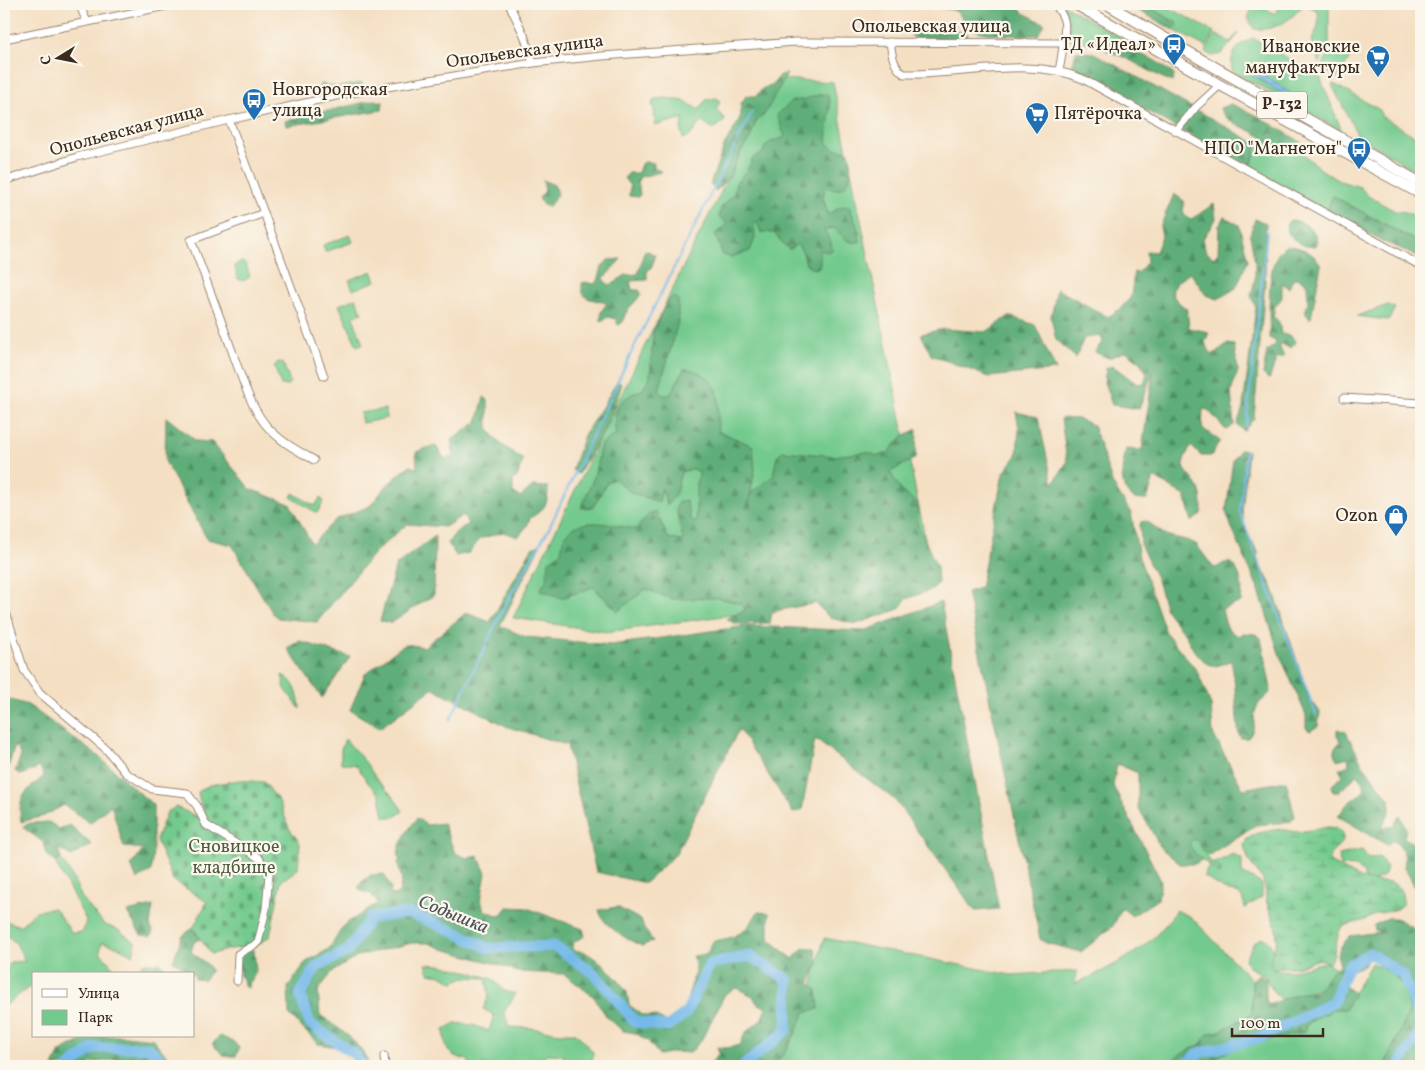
<svg xmlns="http://www.w3.org/2000/svg" width="1425" height="1070" viewBox="0 0 1425 1070" font-family="Vollkorn,serif">
<style>
.green{fill:#73ca8e;stroke:#577a56}
.forest{fill:url(#forest-firs);stroke:#4c6c4c}
.wetland{fill:url(#wetland-marsh);stroke:#577a56}
.cemetery{fill:url(#cemetery-stones);stroke:#577a56}
.water{fill:url(#water-rules);stroke:#587284}
.lines{fill:none;stroke-linecap:round;stroke-linejoin:round}
.stream{stroke:#74b9ea;stroke-width:2}
.river{stroke:#74b9ea;stroke-width:11}
.minor-casing{stroke:#988470;stroke-width:9}
.highway-casing{stroke:#988470;stroke-width:12}
.minor{stroke:#fff;stroke-width:7}
.highway{stroke:#fff;stroke-width:10}
.labels{text-anchor:middle;dominant-baseline:central;stroke-width:4.5;stroke-linejoin:round;paint-order:stroke}
.shield{fill:#fbf7ec;stroke:#75685c;stroke-width:1}
.shield-label{font-size:16px;font-weight:bold;fill:#3b2a1e}
.street-label{font-size:18px;fill:#3b2a1e;stroke:#fbf7ec}
.poi-label{font-size:18px;fill:#3b2a1e;stroke:#fbf7ec;text-anchor:end}
.park-label{font-size:18px;fill:#4c5a40;stroke:#fbf7ec}
.water-label{font-size:19px;font-style:italic;fill:#4c555b;stroke:#fbf7ec}
</style>
<defs>
<pattern id="forest-firs" width="22" height="20" patternUnits="userSpaceOnUse" patternTransform="scale(1.25)"><rect width="22" height="20" fill="#5eae79"/><path d="M5 1l3.5 6h-7zM16 11l3.5 6h-7z" fill="#4f8e63"/></pattern>
<pattern id="wetland-marsh" width="20" height="14" patternUnits="userSpaceOnUse" patternTransform="scale(1.25)"><rect width="20" height="14" fill="#73ca8e"/><path d="M1 5h8M5 5V1M11 12h8M15 12V8" fill="none" stroke="#60a473"/></pattern>
<pattern id="cemetery-stones" width="16" height="16" patternUnits="userSpaceOnUse" patternTransform="scale(1.25)"><rect width="16" height="16" fill="#73ca8e"/><path d="M2 7V4a2 2 0 0 1 4 0v3zM10 15v-3a2 2 0 0 1 4 0v3z" fill="#60a473"/></pattern>
<pattern id="water-rules" width="6" height="5" patternUnits="userSpaceOnUse" patternTransform="scale(1.25)"><rect width="6" height="5" fill="#74b9ea"/><path d="M0 2.5h6" fill="none" stroke="#6097bd"/></pattern>
</defs>
<rect width="100%" height="100%" fill="#fbf7ec"/>
<filter id="ink" filterUnits="userSpaceOnUse"><feTurbulence type="fractalNoise" baseFrequency=".02" numOctaves="2"/><feDisplacementMap in="SourceGraphic" scale="10" xChannelSelector="R" yChannelSelector="G"/><feConvolveMatrix kernelMatrix="1 2 1 2 8 2 1 2 1" color-interpolation-filters="sRGB"/></filter>
<filter id="wash" filterUnits="userSpaceOnUse"><feTurbulence type="fractalNoise" baseFrequency=".0096" numOctaves="4" result="noise"/><feDisplacementMap in="SourceGraphic" scale="20" xChannelSelector="R" yChannelSelector="G"/><feGaussianBlur stdDeviation="1.12" result="paint"/><feColorMatrix in="noise" values="0 0 0 0 0 0 0 0 0 0 0 0 0 0 0 0 0 1.4 0 .05"/><feComposite in="paint" operator="in"/></filter>
<g filter="url(#wash)">
<rect width="100%" height="100%" fill="#f4dfc3"/>
<!-- green -->
<g class="green">
<path d="M1060,4H1062L1133,45L1072,41L1068,37C1072,24 1068,13 1060,4Z"/>
<path d="M1143,4H1163L1214,32L1206,47L1174,30L1177,27V23Z"/>
<path d="M1231,4H1258L1275,14L1281,4H1329V45L1319,64L1312,40C1317,30 1321,21 1317,10L1304,4C1291,20 1276,31 1254,29L1248,18L1251,11L1247,6L1242,5L1238,8L1231,6Z"/>
<path d="M1238,33L1239,34L1221,54L1212,56L1205,52L1215,34L1230,42Z"/>
<path d="M1253,38L1320,77L1342,131L1233,72C1227,56 1238,44 1253,38Z"/>
<path d="M1332,47L1351,56L1338,78L1324,70L1323,65Z"/>
<path d="M778,79L833,82L935,587L607,632L513,618L688,257Z"/>
<path d="M1334,84L1380,110L1381,116L1421,140V160L1415,159L1413,169L1358,136L1332,85Z"/>
<path d="M666,98L684,101L699,110L706,100L717,98L720,102L716,110L726,120L714,129L701,122L690,136L683,139L681,127L684,118L655,126L654,109L652,104L654,99Z"/>
<path d="M1257,144H1269L1296,148L1322,170L1340,181L1360,187L1368,196L1395,211L1406,212L1421,219V244L1333,196L1327,210L1250,170Z"/>
<path d="M350,235L353,242L325,252L323,245Z"/>
<path d="M242,262L246,264L250,277L243,281L238,279L235,268L236,264Z"/>
<path d="M372,271L376,281L353,290L349,280Z"/>
<path d="M356,298L362,313L353,317L363,344L357,346L339,305Z"/>
<path d="M1388,305L1395,308L1390,318L1387,320L1357,316Z"/>
<path d="M278,362L283,363L290,382L287,386L281,385L274,366Z"/>
<path d="M385,409L387,418L362,423L360,413Z"/>
<path d="M293,493L315,506L320,498L324,501L317,513L291,497Z"/>
<path d="M282,675C295,680 299,696 300,709L285,689Z"/>
<path d="M345,739L366,763L377,780L392,795L403,811L395,817H384L380,795L369,784L356,765L341,763V749Z"/>
<path d="M1362,850L1369,859L1379,857L1387,867L1384,876L1369,883L1364,877V873L1356,867L1340,866L1339,855Z"/>
<path d="M1233,854L1242,859V873L1262,884V897L1245,908C1241,889 1236,895 1222,888C1215,885 1210,880 1204,876L1209,866Z"/>
<path d="M61,859L72,876L82,898L94,913L105,925L117,929L136,943L133,955L118,947L102,942L100,952L117,972L105,967L103,974H34V983C23,993 15,996 5,1007L4,1006V980L10,962L25,961L16,943L4,933V925L6,921L20,926L36,911L54,908L72,933L83,932L86,920L55,862Z"/>
<path d="M1176,910L1191,917L1252,980V1014L1220,1031L1208,1034L1200,1045L1179,1055L1170,1066H767L778,1060L805,1012L824,938L1011,975L1077,971L1075,984C1114,966 1153,948 1176,910Z"/>
<path d="M1264,938C1276,947 1273,956 1273,969L1291,971L1325,962L1336,968L1335,973L1318,989L1285,1001C1273,995 1270,985 1264,975L1249,967L1245,960C1249,951 1253,939 1264,938Z"/>
<path d="M1371,963L1390,971L1404,987L1410,1011L1384,1066H1201L1236,1047L1304,1032L1306,1025L1320,1015L1328,1013L1331,1009H1345Z"/>
<path d="M426,964L440,965L470,972L493,979L505,991L516,994L504,1012L509,1027L531,1028L560,1033H576L593,1052L592,1064L588,1066H568L563,1055L546,1054L541,1061L531,1063L530,1066H471L468,1060C446,1055 446,1051 444,1030L455,1023L473,1025L489,1031L494,1015L483,1009L489,996L486,978L465,977L453,982L441,975L429,973Z"/>
</g>
<!-- forest -->
<g class="forest">
<path d="M934,4H1014L1024,13L1045,24L1038,35C1021,36 982,37 968,26C963,22 961,14 955,11C948,8 939,10 934,4Z"/>
<path d="M1127,4H1143L1177,23V27L1174,30Z"/>
<path d="M916,32H966L968,35L964,38H914L909,33Z"/>
<path d="M1105,50C1135,51 1151,54 1174,75L1173,82L1161,77L1126,58Z"/>
<path d="M1076,51L1094,53L1257,144L1250,170L1072,68Z"/>
<path d="M787,74L764,115L756,121L750,139L740,153L730,176L716,191L710,184L725,144L739,121L741,104L746,96H756L763,88L772,86L780,75Z"/>
<path d="M362,83L364,87L360,89L321,94L317,90L321,84L337,87Z"/>
<path d="M823,94L828,95L830,107L827,143L834,148L849,152C851,163 854,186 838,189C834,189 829,188 825,187L823,198L828,214L842,206H849L859,231L860,242C846,245 843,234 833,228L824,230L831,242L832,250L828,252L820,250V265L818,268L813,269L806,264L803,253L797,244L791,249H788L774,233L761,232L756,221L754,222L755,238L750,251L731,257L723,255L715,234L727,225L726,222L719,217L721,208L734,194L736,183L748,169L753,158L763,153C764,141 775,141 785,137L777,115L792,101C803,101 812,96 823,94Z"/>
<path d="M374,100L383,102L382,110L286,126L285,121Z"/>
<path d="M1231,104L1258,116L1301,142L1296,148L1269,144C1257,128 1225,126 1220,108Z"/>
<path d="M644,162L654,163V167L662,172L640,177L638,180L640,195L638,197L629,196L630,186L624,178L629,173H638L641,164Z"/>
<path d="M543,180L554,185L557,190V196L549,206L543,205L539,198L545,191Z"/>
<path d="M1174,194L1184,201L1183,213L1190,220L1214,204L1216,219L1202,240L1206,252L1214,258L1218,253L1219,226L1225,217L1239,225L1248,260L1236,288L1218,299L1206,295L1190,272C1170,287 1165,293 1187,309L1189,328L1209,332L1205,343L1212,355L1227,344L1234,345L1238,371L1231,392L1234,425L1226,430L1208,410L1203,409L1202,428L1220,441L1211,456H1201L1191,446C1176,471 1187,468 1199,488C1202,495 1202,505 1202,513L1192,522L1185,496L1154,477L1147,500C1144,500 1138,500 1135,499C1117,490 1122,464 1126,449L1142,450L1153,372L1139,409L1112,405L1104,382L1106,368L1113,366L1137,384L1144,383L1147,373L1139,361L1126,351L1108,358L1095,352L1103,341L1100,336L1084,338L1076,358L1056,340L1051,317L1057,289L1108,317L1121,308L1131,297L1134,272L1138,273L1147,262L1146,251L1156,252L1162,236L1160,227Z"/>
<path d="M1333,196L1421,244V260L1406,251L1384,242L1327,210Z"/>
<path d="M1255,219L1266,223L1265,282L1254,418L1244,431L1237,425L1243,407L1256,308L1251,296L1255,279V261L1250,235Z"/>
<path d="M1290,220C1304,221 1318,230 1317,245C1306,250 1295,241 1287,233L1286,225Z"/>
<path d="M1286,246C1301,246 1313,252 1321,265L1311,318H1309L1305,312L1308,303L1307,284L1298,278L1293,279L1289,288L1282,283V298L1275,306L1273,316L1279,322L1281,334L1291,336L1295,341L1292,347L1289,348L1280,343V348L1284,357L1276,359L1270,378L1268,379L1263,374L1267,351L1276,344L1275,341L1269,338C1271,315 1263,260 1286,246Z"/>
<path d="M648,251L655,255L652,266L647,272V280L630,281L632,290H639L641,293C638,301 630,305 626,313C623,318 625,320 621,324L618,325L616,319L608,317L601,321V312L607,303L587,298L582,292V283L585,282L594,284L598,281L602,267L608,260L621,259L604,278L605,282L610,285L626,275L638,274L644,252Z"/>
<path d="M672,297L678,299V322L659,391L663,395H670L684,369C697,369 711,377 717,390C720,398 717,421 718,431L753,446L755,470L748,506L752,492L773,476L777,456L783,451L834,456L867,452L877,456L888,453L903,436L917,429L916,458L890,472L902,492L918,503L917,523L937,567L938,583L931,590L906,599L899,609L856,624L830,618L815,603L772,612L770,623L736,624L726,619L745,610L742,604L719,598L672,599L646,589L618,611L593,587L562,598L540,590L547,579L549,561L561,552C562,547 563,538 567,533C583,515 615,526 636,529L649,514L656,512L668,538L681,541L683,539L676,509L678,502L686,500L691,520L696,523V483L700,473L694,469L681,472L676,493L667,505L662,488L659,502L630,492L615,479L608,481L593,507L581,508L594,477L601,444L616,435C612,410 618,398 642,390L650,377L653,333L665,305Z"/>
<path d="M1009,316L1035,325L1056,370L989,377L931,355L921,334L943,329L986,332Z"/>
<path d="M617,382L622,384C612,415 596,446 578,474L572,470L584,435L601,409Z"/>
<path d="M484,397L488,400V427L497,441L523,460L517,477L513,480V492L520,497L533,486L548,487C548,505 545,509 530,518L527,526L518,537L503,532L480,539L469,553L456,556L448,543L456,532L468,524L463,515L445,527L407,524L374,553L317,622L278,618L273,614L232,545L207,539L165,461L166,417L196,441L212,442L250,489L290,504L312,544L335,520L370,506L388,484L409,466L417,468L416,452L435,445L445,459L453,456L452,440L477,422Z"/>
<path d="M1016,412L1038,417L1053,484L1067,462L1061,418L1078,419L1093,425L1113,485L1131,513L1139,557L1166,633L1197,671L1211,705L1213,734L1243,789L1286,781L1295,817L1290,822L1256,825L1195,864H1180L1161,848L1138,807V773L1117,764L1113,786L1161,881L1158,899L1132,916L1122,908L1113,926L1081,952L1046,943L1040,939L967,592L980,588L1003,474L1017,455L1019,428Z"/>
<path d="M1241,449L1248,451L1242,511L1245,529L1258,552L1257,560L1272,586L1309,697L1320,712L1318,726L1310,731L1306,728V715L1279,653L1258,588L1233,531L1226,512L1233,460Z"/>
<path d="M1147,521L1165,535L1186,540L1196,544L1213,567L1216,568L1224,563H1231C1242,573 1243,588 1241,602L1222,609C1225,622 1225,630 1238,636L1243,633L1255,634L1261,638L1271,689C1269,698 1260,699 1257,707C1251,718 1258,727 1248,738H1241L1239,735C1235,711 1237,686 1231,661L1216,666L1207,664L1193,649L1185,634L1170,616L1166,610L1157,580L1141,546L1140,525L1141,522Z"/>
<path d="M435,536L434,595L391,623L380,621L396,565Z"/>
<path d="M540,545L500,626L526,637L611,645L747,626L864,631L941,602L999,909L975,911L895,800L815,739L802,810L793,813L739,729L675,855L645,883L596,872L567,745L508,727L433,688L380,728L350,710L365,674L405,644L424,647L466,613L490,622L532,548Z"/>
<path d="M300,641L350,657L322,698L287,648Z"/>
<path d="M4,698L28,705L98,756L153,805V851L151,871L137,880L131,865L144,849L124,847L111,805L90,823L64,805L44,816L21,822C17,794 26,792 44,776L40,767L21,775L15,771L21,756L15,745L8,768L4,765Z"/>
<path d="M1337,729L1346,732L1363,765L1390,800V811L1382,827H1393L1400,815L1406,828L1404,838L1412,842L1421,856V911L1417,905C1418,890 1412,880 1404,868C1406,854 1404,849 1393,840L1387,845L1338,816L1348,803L1363,792L1365,788L1358,774L1339,792H1333L1332,785L1343,775L1339,769L1349,765L1348,757L1337,760L1334,749L1341,741L1337,736Z"/>
<path d="M417,818L427,825L443,823L455,853L467,858L478,856L486,873L481,900L484,910L500,916L507,907L527,908L583,929L585,936L574,942L573,950L585,952L603,964L619,981L627,992L629,1005L644,1016H654L666,1022L668,1027L686,1013L687,1000L696,969L693,956L707,954L713,941C739,937 744,934 758,912L769,913V939L793,959L803,948H815L818,965L809,983L817,990L819,1009L805,1012C798,1026 790,1050 778,1060C764,1070 725,1066 708,1066L719,1054L717,1047L727,1048L740,1045L745,1033L761,1020L766,1008L756,1002L753,996L736,988L725,994L702,1039L690,1053L675,1052L659,1055L648,1041L635,1033L623,1031L607,1017L594,997L564,974L516,972L510,968L443,949L428,943H412L358,956L332,972L318,991L320,1015C340,1029 357,1040 368,1061L364,1063L356,1050L318,1044L289,1015L288,987L306,962L329,949L344,925L378,903L371,894L359,890V884L371,875L384,874L391,888L390,895L399,894L402,880L398,864C401,859 397,855 399,849C401,838 411,827 417,818Z"/>
<path d="M49,822L59,829L70,825L92,845L71,856L58,848L61,859L55,862L46,854L43,842L25,829L23,826L31,823Z"/>
<path d="M153,906L150,925L153,931L151,936L141,935L127,912Z"/>
<path d="M617,907L641,920L644,929L653,941L642,946C628,940 602,926 599,910Z"/>
<path d="M1388,918H1396L1421,932V1066H1384L1410,1010C1406,994 1402,976 1384,969V963L1370,953L1364,966L1351,970L1344,984L1348,989L1355,992L1345,1009H1331L1328,1013L1320,1015L1306,1025L1304,1032L1236,1047L1201,1066H1170L1179,1055L1200,1045L1208,1034L1220,1031L1252,1014V980L1259,974L1266,979V998L1268,1005L1300,993L1317,992L1330,973L1340,964L1337,955L1341,946L1350,936L1381,932L1375,930L1374,925Z"/>
<path d="M193,928L200,939L194,942L191,952L208,965L211,971L204,980L195,979L194,974H190L183,967L173,961L182,936Z"/>
<path d="M245,950H254L256,971L252,980L249,981L248,988L244,985L243,978L240,976L238,956Z"/>
<path d="M142,963H161L169,974H142Z"/>
<path d="M95,1036H126L153,1039L164,1053L178,1066H146L132,1057L91,1063L87,1066H53L60,1052L77,1043Z"/>
<path d="M220,1036L234,1042L239,1048L236,1056H225L212,1044Z"/>
</g>
<!-- wetland -->
<g class="wetland">
<path d="M1329,827L1337,828L1343,834V841L1332,852L1329,860L1331,863C1342,868 1352,875 1363,879C1380,886 1403,874 1403,903L1398,909L1376,914L1365,920L1346,925L1340,929L1333,956L1329,963L1320,959L1296,967H1281L1272,969L1270,960L1277,940L1276,928L1266,900V892L1263,880L1249,861L1244,846L1247,839L1258,833L1279,829L1298,832Z"/>
<path d="M1193,840H1197L1210,861L1221,869L1220,874L1194,853L1189,843Z"/>
</g>
<!-- cemetery -->
<path class="cemetery" d="M239,780L264,782L279,801L289,828L300,843L298,869L281,881L270,936L256,946L231,949L211,954L193,928L207,902L173,880L156,840L167,812L176,807L198,817L203,815L198,792L209,785Z"/>
<!-- water -->
<path class="water" d="M1255,69L1290,93V95L1286,96L1251,74V70Z"/>
<g class="lines">
<!-- stream -->
<g class="stream">
<path d="M1246,426L1267,232"/>
<path d="M1246,450L1240,512L1316,714"/>
<path d="M450,720L504,607L549,528L635,345L752,112"/>
</g>
<!-- river -->
<g class="river">
<path d="M70,1066L94,1048L148,1047L168,1066"/>
<path d="M363,1066L354,1054L310,1024L300,995L316,967L348,951L370,918L409,913L453,931L488,948L554,946L594,973L635,1022L667,1027L686,1013L710,964L750,956L788,980L787,1030L743,1066"/>
<path d="M1183,1066L1199,1053L1260,1038L1333,1002L1348,966L1370,953L1403,975L1421,1022"/>
<path d="M1398,1066L1421,1032"/>
</g>
</g>
</g>
<g filter="url(#ink)">
<g class="lines">
<!-- minor casing -->
<g class="minor-casing">
<g id="minor">
<path d="M79,4L87,22"/>
<path d="M509,4L524,35L533,63"/>
<path d="M1055,4C1068,22 1065,25 1063,46C1062,54 1061,62 1059,70"/>
<path d="M4,39L176,4"/>
<path d="M890,42C892,55 893,66 904,74C961,76 1030,56 1083,79L1421,266"/>
<path d="M229,120L264,213L191,240C205,277 219,314 232,351C241,375 249,404 265,424C278,440 296,450 314,460"/>
<path d="M1176,131L1196,107L1220,85"/>
<path d="M4,181L77,157L229,120L345,94L533,63L602,56L796,42L1063,43"/>
<path d="M264,213L324,376"/>
<path d="M1344,398L1421,403"/>
<path d="M4,606L24,670L40,693L106,749L126,773L152,789L187,793L197,806L206,825L259,858L269,874L266,909L258,943L238,954L237,981"/>
<path d="M384,1056L385,1066"/>
</g>
</g>
<!-- highway casing -->
<g class="highway-casing">
<g id="highway">
<path d="M1075,4L1220,85L1421,194"/>
<path d="M1107,4L1202,60L1421,183"/>
</g>
</g>
<!-- minor -->
<use href="#minor" class="minor"/>
<!-- highway -->
<use href="#highway" class="highway"/>
</g>
</g>
<!-- icons -->
<defs>
<g id="bus-pin" transform="scale(1.25)"><path d="M0 17L-7.5 6A9.5 9.5 0 1 1 7.5 6Z" fill="#1f6fb2" stroke="#fbf7ec"/><path d="M-5-6H5V4H4V6H2V4H-2V6H-4V4H-5ZM-3.5-4V0h7V-4ZM-3.5 1.2v1.5H-2V1.2ZM2 1.2v1.5H3.5V1.2Z" fill="#fff"/></g>
<g id="supermarket-pin" transform="scale(1.25)"><path d="M0 17L-7.5 6A9.5 9.5 0 1 1 7.5 6Z" fill="#1f6fb2" stroke="#fbf7ec"/><path d="M-6-5.5h2.5l.6 2H6L4.5 2H-2.5L-4.4-4H-6ZM-1.5 3.2a1.3 1.3 0 1 0 .1 0ZM3 3.2a1.3 1.3 0 1 0 .1 0Z" fill="#fff"/></g>
<g id="shop-pin" transform="scale(1.25)"><path d="M0 17L-7.5 6A9.5 9.5 0 1 1 7.5 6Z" fill="#1f6fb2" stroke="#fbf7ec"/><path d="M-5-2.5h2.3a2.7 3.5 0 0 1 5.4 0H5L5.5 6h-11ZM-1.5-2.5h3a1.5 2.3 0 0 0-3 0Z" fill="#fff"/></g>
</defs>
<g fill-rule="evenodd">
<use href="#bus-pin" x="1174" y="45"/>
<use href="#supermarket-pin" x="1378" y="57"/>
<use href="#bus-pin" x="254" y="100"/>
<use href="#supermarket-pin" x="1037" y="114"/>
<use href="#bus-pin" x="1359" y="149"/>
<use href="#shop-pin" x="1396" y="516"/>
</g>
<g class="labels">
<!-- shield labels -->
<rect class="shield" x="1257" y="91.5" width="50" height="27" rx="4"/>
<g class="shield-label">
<text x="1282" y="105">Р-132</text>
</g>
<!-- street labels -->
<g class="street-label">
<text x="931" y="27">Опольевская улица</text>
<text transform="translate(525 52) rotate(-8)">Опольевская улица</text>
<text transform="translate(127 131) rotate(-15)">Опольевская улица</text>
</g>
<!-- poi labels -->
<g class="poi-label">
<text x="1156" y="45">ТД «Идеал»</text>
<text x="1360" y="47">Ивановские<tspan x="1360" dy="21">мануфактуры</tspan></text>
<text x="272" y="90" text-anchor="start">Новгородская<tspan x="272" dy="21">улица</tspan></text>
<text x="1054" y="114" text-anchor="start">Пятёрочка</text>
<text x="1342" y="149">НПО "Магнетон"</text>
<text x="1378" y="516">Ozon</text>
</g>
<!-- park labels -->
<g class="park-label">
<text x="234" y="847">Сновицкое<tspan x="234" dy="21">кладбище</tspan></text>
</g>
<!-- water labels -->
<g class="water-label">
<text transform="translate(453 915) rotate(22)">Содышка</text>
</g>
</g>
<!-- margin -->
<rect width="1425" height="1070" fill="none" stroke="#fbf7ec" stroke-width="20"/>
<!-- legend -->
<rect x="32" y="972" width="162" height="65" fill="#fbf7ec" stroke="#aea59a"/>
<rect x="42" y="989" width="25" height="8" fill="#ffffff" stroke="#aea59a"/>
<text x="78" y="998" font-size="15" fill="#3b2a1e">Улица</text>
<rect x="42" y="1010" width="25" height="15" fill="#73ca8e" stroke="#aea59a"/>
<text x="78" y="1022" font-size="15" fill="#3b2a1e">Парк</text>
<!-- north arrow -->
<g transform="translate(58 58) rotate(260)" stroke="#fbf7ec" stroke-width="4" paint-order="stroke">
<path d="M0-4L9 19L0 12L-9 19Z" fill="#3b2a1e"/>
<text y="-8" font-size="14" font-weight="bold" text-anchor="middle" fill="#3b2a1e">С</text>
</g>
<!-- scale -->
<path d="M1232 1028v8h91v-8" fill="none" stroke="#3b2a1e" stroke-width="2.5"/>
<text x="1240" y="1028" font-size="15" fill="#3b2a1e" stroke="#fbf7ec" stroke-width="4" paint-order="stroke">100 m</text>
</svg>
